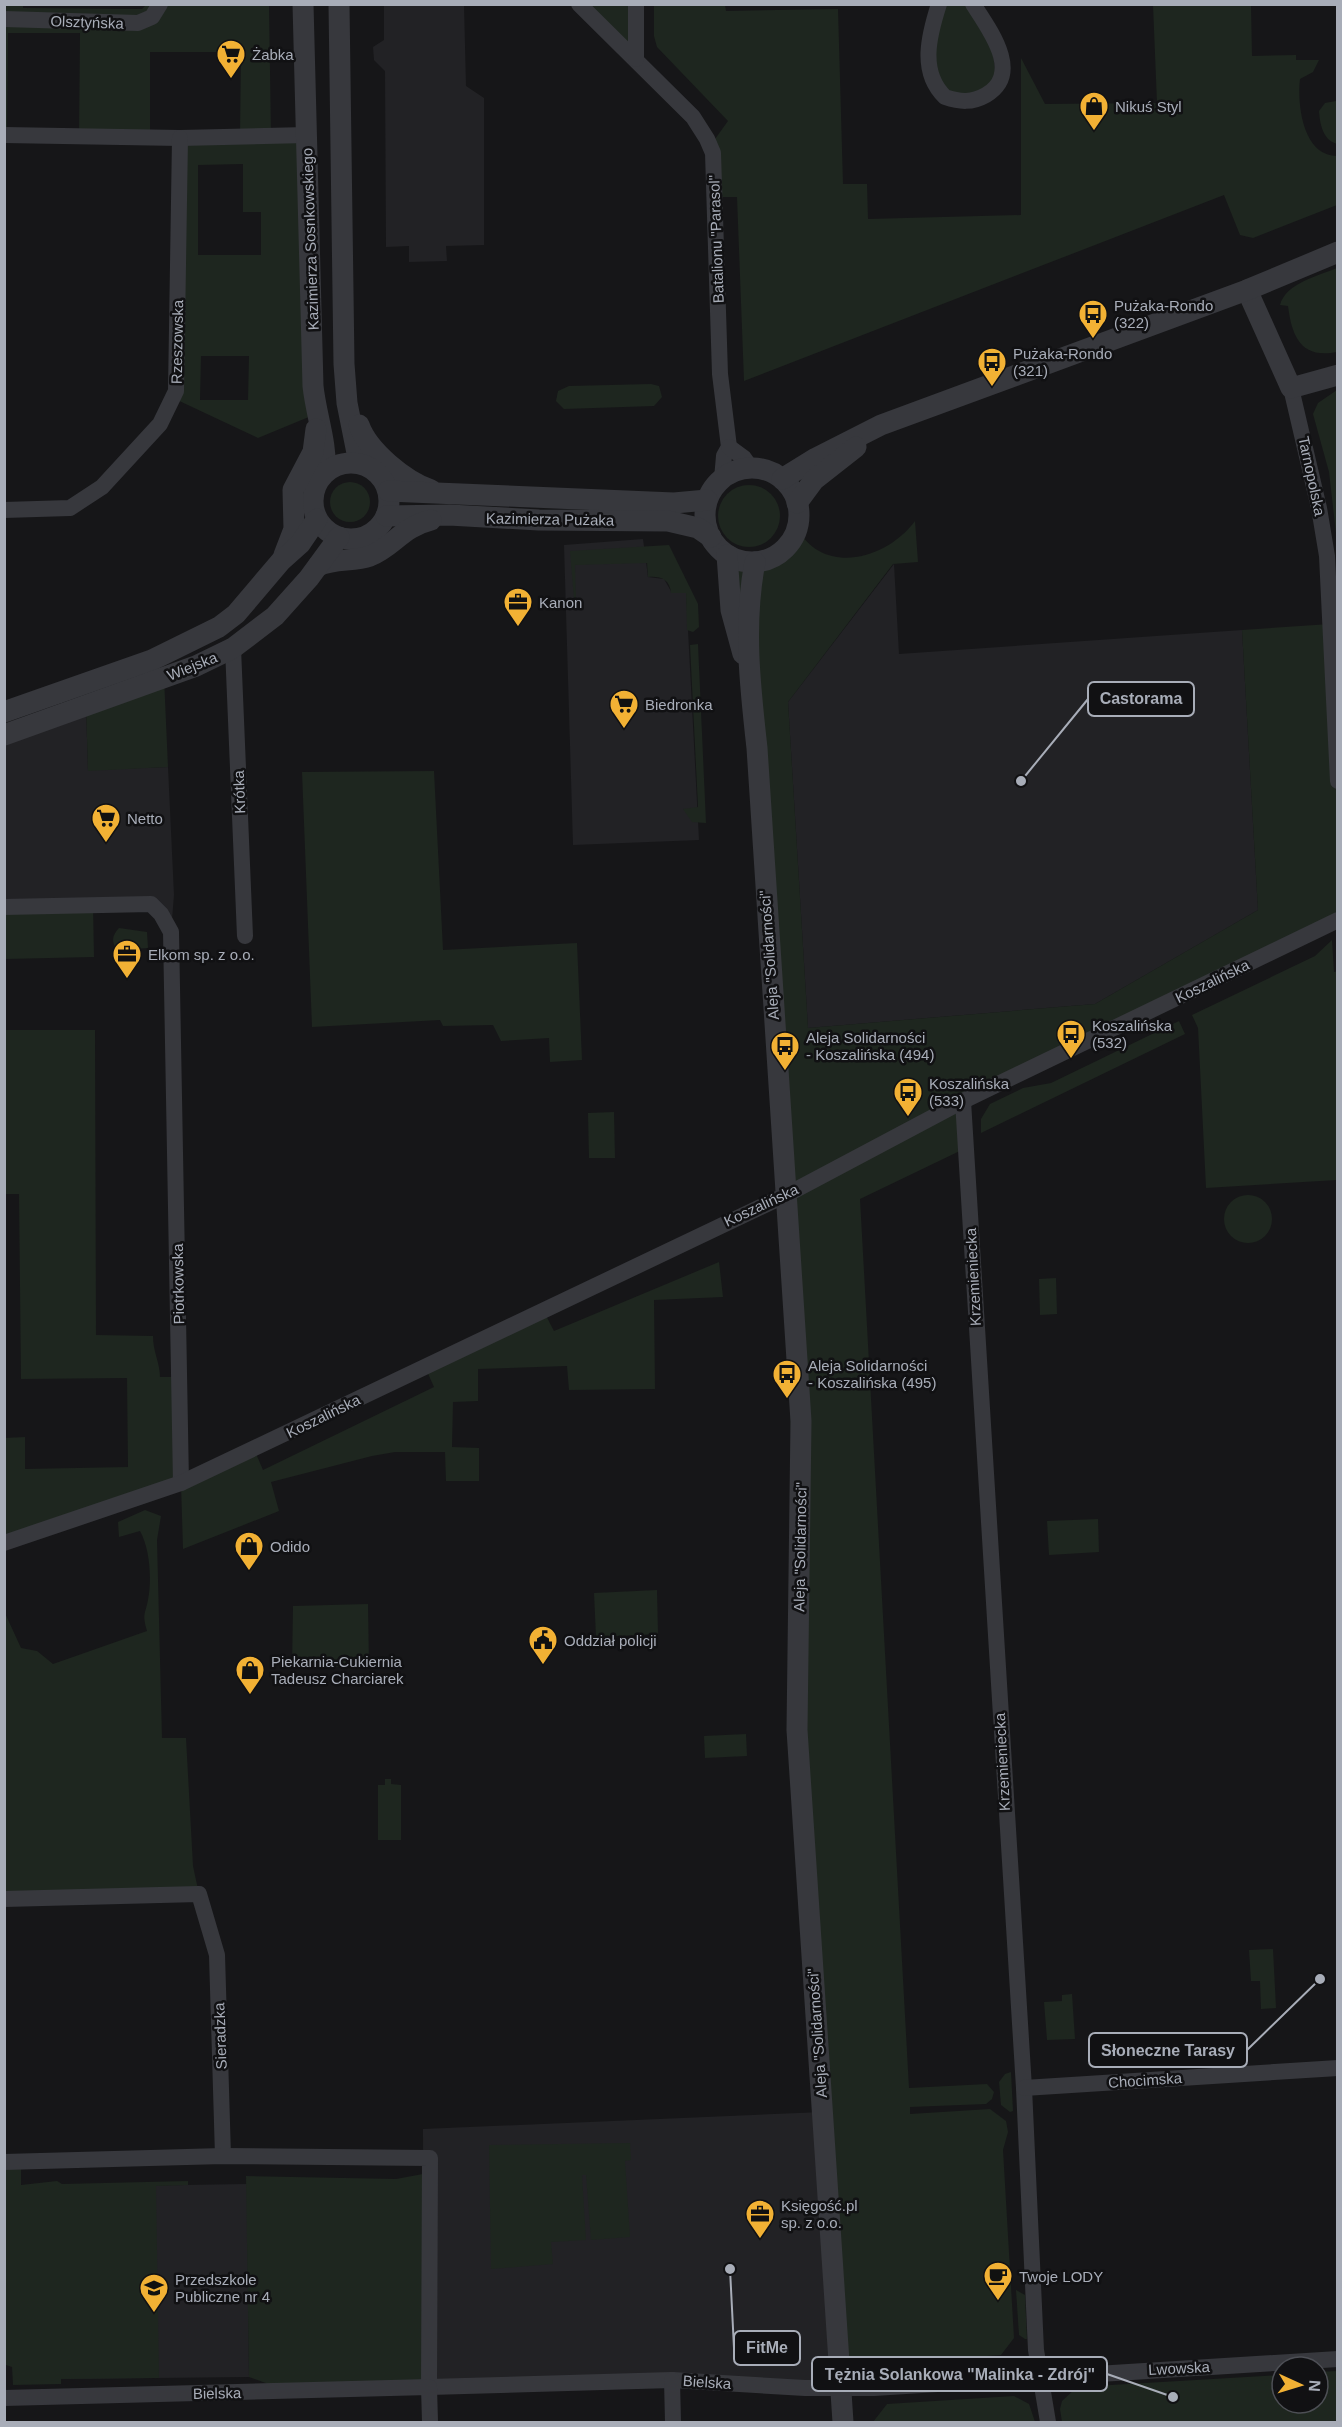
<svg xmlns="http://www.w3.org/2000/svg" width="1342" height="2427" viewBox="0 0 1342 2427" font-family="Helvetica,sans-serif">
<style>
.built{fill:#222225}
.green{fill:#1e261f;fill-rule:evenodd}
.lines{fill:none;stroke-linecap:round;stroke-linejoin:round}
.minor{stroke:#37383d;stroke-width:16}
.tertiary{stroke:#37383d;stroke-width:21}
.labels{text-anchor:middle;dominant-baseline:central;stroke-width:5;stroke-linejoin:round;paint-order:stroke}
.street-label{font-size:15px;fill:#a8adb8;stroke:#111113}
.poi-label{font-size:15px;fill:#a8adb8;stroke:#111113;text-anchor:start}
.leader{fill:none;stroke:#a8adb8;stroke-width:2}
.callout-dot{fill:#a8adb8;stroke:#111113;stroke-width:2}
.callout{fill:#111113;stroke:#a8adb8;stroke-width:2}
.callout-label{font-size:16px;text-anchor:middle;font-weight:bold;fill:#a8adb8}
</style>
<rect width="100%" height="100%" fill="#161618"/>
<!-- built -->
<g class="built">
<path d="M384,5H464L466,86L484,98V245L446,246L447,261L409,262V246L386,247L385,71L374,60L373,47L384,40Z"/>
<path d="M643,539L648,577L664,579L672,593L686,592L699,840L573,845L564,545Z"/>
<path d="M894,564L899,654L1242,630L1258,910L1095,1004L808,1028L788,702Z"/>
<path d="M86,705L88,770L168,767L174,895L171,932L151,904L5,907L4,735Z"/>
<path d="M823,2112L841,2387L424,2388L423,2129Z"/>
<path d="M247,2184L249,2377L60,2379L58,2187Z"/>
</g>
<!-- green -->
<g class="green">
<path d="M147,4L269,5L271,136L307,135L316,414L258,438L173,398L180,138L240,136L241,52H150V137L79,136L80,33H8L7,135H5V5H23V8L142,9ZM243,164V212H261V255H198V165ZM201,356H249L248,400H200Z"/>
<path d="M579,5H635L636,59Z"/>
<path d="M654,5H725L726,11L838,9L843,184H867L868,219L1021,215V58L1045,104L1157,103L1153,5H1251L1252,56L1296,55V60H1319L1313,72L1300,79C1297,105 1303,156 1337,156V205L1253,238L1240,235L1224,195L744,381L737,197H716L710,146L728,121L657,47L654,36Z"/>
<path d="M939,5H973L990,31L997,85L954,101L928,64Z"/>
<path d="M1336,101L1338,102L1337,144C1323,140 1320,125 1319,111L1325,103Z"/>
<path d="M1337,268V352C1302,359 1292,338 1288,306L1280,305C1286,283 1318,276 1337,268Z"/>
<path d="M651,384L659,386L662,397L654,406L564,409L556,401L558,391L569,386Z"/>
<path d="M1337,390V542L1329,472L1313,414L1318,403Z"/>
<circle cx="350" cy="502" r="20"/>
<circle cx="749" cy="516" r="31"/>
<path d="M915,521L918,562L893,564L788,702L808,1028L1095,1004L1258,910L1242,630L1330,624L1338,781L1337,920L958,1110L966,1148L860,1199L909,2088L987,2084L994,2092L992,2099L986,2104L910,2107V2114L990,2109L1006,2121L1008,2132L1003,2150L1014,2338L1001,2355L887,2363L841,2387L797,1730L786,1195L757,748L734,626L738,560C765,566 786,553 797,528C824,577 887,559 915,521Z"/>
<path d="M669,545L698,604L699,627L693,632L687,630L686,593H671C670,579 660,576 648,577L647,563L575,565L576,601L574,599L570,551Z"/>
<path d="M698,644L706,823L692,822L683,809L698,807L690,645Z"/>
<path d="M164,677L168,767L88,771L86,705Z"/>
<path d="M434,771L443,950L577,943L582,1060L550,1062L549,1038L501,1041L493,1025L443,1026L440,1020L312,1027L302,772Z"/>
<path d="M93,905L94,957L5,959L4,907Z"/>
<path d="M119,928L147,932L148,948L117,950C111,941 112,936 119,928Z"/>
<path d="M1332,940L1334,972L1338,971L1337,1180L1206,1188L1198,1028L1192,1015L1315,956Z"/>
<path d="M1179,1021L1185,1034L981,1133V1119L990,1104L1023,1088L1051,1083Z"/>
<path d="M5,1030H95L96,1335L153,1336C153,1352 160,1363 160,1377H179L182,1483L254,1449L263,1470L434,1387L425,1367L543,1310L554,1331L719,1262L723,1297L654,1300L655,1389L569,1390L567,1366L478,1369V1401L453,1402L452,1447L479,1448V1481H446L445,1452H395L372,1456L271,1482L279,1511L183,1549L181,1484L5,1543L4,1438L25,1437V1469L128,1467L127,1378L21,1379L19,1194H4Z"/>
<path d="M614,1112L615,1158H589L588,1113Z"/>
<circle cx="1248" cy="1219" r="24"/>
<path d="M1056,1278L1057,1314L1040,1315L1039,1279Z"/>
<path d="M145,1510L161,1516L157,1540L162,1738H186L193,1866L199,1894L5,1899L4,1611L21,1648L37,1651L53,1664L147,1631C142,1614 145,1615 148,1600C152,1579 150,1549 140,1531L119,1537L118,1522Z"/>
<path d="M1098,1519L1099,1552L1049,1555L1047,1521Z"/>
<path d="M657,1590L658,1634L596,1637L594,1593Z"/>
<path d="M368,1604L369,1666L292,1668L293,1606Z"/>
<path d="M746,1734L747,1756L705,1758L704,1736Z"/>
<path d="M385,1779H391V1784L401,1785V1840H378V1785H385Z"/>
<path d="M1273,1949L1276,2008L1261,2009L1260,1981H1251L1249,1950Z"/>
<path d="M1072,1994L1075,2039L1047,2040L1044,2002L1062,2001V1995Z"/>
<path d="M1011,2072L1013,2111L1010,2112L1001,2105L999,2082L1005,2074Z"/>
<path d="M630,2143L631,2160L625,2161L630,2237L591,2240L586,2175H582L586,2240L551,2242L553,2264L491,2269L489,2145Z"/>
<path d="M4,2162H21V2185L57,2181L62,2184L188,2181V2185L156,2186L159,2378L61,2379V2384L13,2385L12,2367L6,2365Z"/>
<path d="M423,2174L424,2388L288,2391L249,2377L246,2176L396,2179Z"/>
<path d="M1016,2290L1025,2295L1027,2339H1025L1019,2335Z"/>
<path d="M1337,2371V2422H1062L1060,2409L1062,2401L1077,2387L1282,2375V2403H1318V2372Z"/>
<path d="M1014,2396L1029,2404L1035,2422H873L887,2404Z"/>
</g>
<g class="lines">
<!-- minor -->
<g class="minor">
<path d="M579,4L693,117L707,139L713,153L720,374L729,447L724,456L722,479"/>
<path d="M636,4V59"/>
<path d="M939,4C929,35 919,72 945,97C960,102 972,103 986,95C1023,73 989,29 973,4"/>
<path d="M4,19L138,23L152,17L160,4"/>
<path d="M4,135L180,138L307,135"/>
<path d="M1291,388L1319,508L1327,556L1338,781"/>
<path d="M729,447L744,458L751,468"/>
<path d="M4,510L70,508L102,487L160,424L176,391L180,138"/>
<path d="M233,648L245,936"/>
<path d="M4,907L151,904L161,914L171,932L181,1483"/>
<path d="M963,1101L1024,2088L1036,2350L1048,2422"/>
<path d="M4,1543L181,1483L786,1195L963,1101L1338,920"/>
<path d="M4,1899L199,1894L217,1955L223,2156"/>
<path d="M1024,2088L1338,2068"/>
<path d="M4,2162L223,2156L430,2158L429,2387L672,2380L805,2388H874L1338,2359"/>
<path d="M672,2380L673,2422"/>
<path d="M4,2398L429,2387L430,2422"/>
</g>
<!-- tertiary -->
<g class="tertiary">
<path d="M303,4L313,386C316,415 327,443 325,471"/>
<path d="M339,4L344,364L347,403L359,463"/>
<path d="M1247,290L1291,388L1338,375"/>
<path d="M359,425C368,451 405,481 431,490"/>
<circle cx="351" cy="501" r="38"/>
<circle cx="752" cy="515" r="47"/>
<path d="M782,479L816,458L881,425L1247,290L1338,252"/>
<path d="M388,491L674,503L707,500"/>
<path d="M797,503L814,480L856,447"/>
<path d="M386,516L449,515L539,520L668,521L698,528L711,537"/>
<path d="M284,555L294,529L293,490L313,452L316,429"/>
<path d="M727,555L731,610L743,654"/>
<path d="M755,562C743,624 750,686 757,748L801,1421L797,1730L843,2422"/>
<path d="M318,566C335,558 353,562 370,556C393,547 402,527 431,520"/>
<path d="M4,712L152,660L219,627L236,614L281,561L300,544L317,519"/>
<path d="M4,735L196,666L233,648L275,616L309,578L339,537"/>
</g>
</g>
<!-- icons -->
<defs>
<g id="supermarket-pin" transform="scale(1.5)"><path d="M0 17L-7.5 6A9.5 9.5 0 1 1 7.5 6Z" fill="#f2b134" stroke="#111113"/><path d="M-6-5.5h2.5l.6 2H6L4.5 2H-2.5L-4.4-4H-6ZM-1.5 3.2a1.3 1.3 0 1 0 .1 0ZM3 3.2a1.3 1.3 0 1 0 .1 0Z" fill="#111"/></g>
<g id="shop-pin" transform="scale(1.5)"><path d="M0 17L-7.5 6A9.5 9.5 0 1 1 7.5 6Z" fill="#f2b134" stroke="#111113"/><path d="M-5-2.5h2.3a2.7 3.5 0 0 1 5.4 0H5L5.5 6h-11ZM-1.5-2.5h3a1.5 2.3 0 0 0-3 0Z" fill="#111"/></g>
<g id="bus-pin" transform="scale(1.5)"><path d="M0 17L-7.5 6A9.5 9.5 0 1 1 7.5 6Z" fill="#f2b134" stroke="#111113"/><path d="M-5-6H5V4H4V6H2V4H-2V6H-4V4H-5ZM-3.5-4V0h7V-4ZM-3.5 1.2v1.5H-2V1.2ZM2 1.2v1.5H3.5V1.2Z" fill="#111"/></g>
<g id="office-pin" transform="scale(1.5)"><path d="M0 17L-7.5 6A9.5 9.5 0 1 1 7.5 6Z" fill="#f2b134" stroke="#111113"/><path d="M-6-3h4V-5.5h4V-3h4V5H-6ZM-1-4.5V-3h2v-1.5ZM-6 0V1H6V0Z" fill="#111"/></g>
<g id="civic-pin" transform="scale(1.5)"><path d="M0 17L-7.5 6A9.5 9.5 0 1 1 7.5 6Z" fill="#f2b134" stroke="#111113"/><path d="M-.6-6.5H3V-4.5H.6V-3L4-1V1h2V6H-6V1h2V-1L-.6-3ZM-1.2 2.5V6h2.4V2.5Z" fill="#111"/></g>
<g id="cafe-pin" transform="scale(1.5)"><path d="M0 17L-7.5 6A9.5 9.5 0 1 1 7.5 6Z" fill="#f2b134" stroke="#111113"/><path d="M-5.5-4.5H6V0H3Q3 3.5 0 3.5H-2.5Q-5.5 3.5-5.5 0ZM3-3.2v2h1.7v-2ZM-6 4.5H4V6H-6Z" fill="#111"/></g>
<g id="school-pin" transform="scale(1.5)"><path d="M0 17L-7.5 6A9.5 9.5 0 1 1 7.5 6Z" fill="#f2b134" stroke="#111113"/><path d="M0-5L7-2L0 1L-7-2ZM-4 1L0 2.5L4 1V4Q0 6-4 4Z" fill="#111"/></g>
</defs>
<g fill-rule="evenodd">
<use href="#supermarket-pin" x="231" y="54"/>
<use href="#shop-pin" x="1094" y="106"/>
<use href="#bus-pin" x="1093" y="314"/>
<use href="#bus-pin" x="992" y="362"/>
<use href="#office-pin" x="518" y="602"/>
<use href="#supermarket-pin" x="624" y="704"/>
<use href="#supermarket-pin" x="106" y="818"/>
<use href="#office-pin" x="127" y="954"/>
<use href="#bus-pin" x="1071" y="1034"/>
<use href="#bus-pin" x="785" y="1046"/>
<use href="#bus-pin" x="908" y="1092"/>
<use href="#bus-pin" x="787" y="1374"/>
<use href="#shop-pin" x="249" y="1546"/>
<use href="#civic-pin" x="543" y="1640"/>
<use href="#shop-pin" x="250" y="1670"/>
<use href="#office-pin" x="760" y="2214"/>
<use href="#cafe-pin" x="998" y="2276"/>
<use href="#school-pin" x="154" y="2288"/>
</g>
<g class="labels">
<!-- street labels -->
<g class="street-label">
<text transform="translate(87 22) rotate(2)">Olsztyńska</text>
<text transform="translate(310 239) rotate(-92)">Kazimierza Sosnkowskiego</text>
<text transform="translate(716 239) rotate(-92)">Batalionu "Parasol"</text>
<text transform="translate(177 342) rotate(-89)">Rzeszowska</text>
<text transform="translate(1312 476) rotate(78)">Tarnopolska</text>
<text transform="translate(550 519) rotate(1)">Kazimierza Pużaka</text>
<text transform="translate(192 666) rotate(-22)">Wiejska</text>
<text transform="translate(239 792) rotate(-92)">Krótka</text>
<text transform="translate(769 955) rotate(-94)">Aleja "Solidarności"</text>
<text transform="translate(1212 981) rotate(-26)">Koszalińska</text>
<text transform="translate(761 1205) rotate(-25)">Koszalińska</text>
<text transform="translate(973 1277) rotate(-93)">Krzemieniecka</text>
<text transform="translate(178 1284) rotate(-91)">Piotrkowska</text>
<text transform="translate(323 1416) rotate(-26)">Koszalińska</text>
<text transform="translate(800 1547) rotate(-89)">Aleja "Solidarności"</text>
<text transform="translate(1002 1762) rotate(-93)">Krzemieniecka</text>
<text transform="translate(817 2033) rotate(-94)">Aleja "Solidarności"</text>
<text transform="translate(220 2036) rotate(-92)">Sieradzka</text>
<text transform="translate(1145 2080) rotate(-4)">Chocimska</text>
<text transform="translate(1179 2368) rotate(-3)">Lwowska</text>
<text transform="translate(707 2382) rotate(4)">Bielska</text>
<text transform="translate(217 2393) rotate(-1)">Bielska</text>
</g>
<!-- poi labels -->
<g class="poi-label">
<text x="252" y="54">Żabka</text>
<text x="1115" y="106">Nikuś Styl</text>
<text x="1114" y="305">Pużaka-Rondo<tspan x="1114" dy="17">(322)</tspan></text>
<text x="1013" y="353">Pużaka-Rondo<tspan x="1013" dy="17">(321)</tspan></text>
<text x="539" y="602">Kanon</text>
<text x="645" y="704">Biedronka</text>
<text x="127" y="818">Netto</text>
<text x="148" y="954">Elkom sp. z o.o.</text>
<text x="1092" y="1025">Koszalińska<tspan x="1092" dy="17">(532)</tspan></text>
<text x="806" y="1037">Aleja Solidarności<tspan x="806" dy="17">- Koszalińska (494)</tspan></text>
<text x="929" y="1083">Koszalińska<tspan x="929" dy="17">(533)</tspan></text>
<text x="808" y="1365">Aleja Solidarności<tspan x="808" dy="17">- Koszalińska (495)</tspan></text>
<text x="270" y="1546">Odido</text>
<text x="564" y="1640">Oddział policji</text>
<text x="271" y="1661">Piekarnia-Cukiernia<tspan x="271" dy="17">Tadeusz Charciarek</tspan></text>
<text x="781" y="2205">Księgość.pl<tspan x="781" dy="17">sp. z o.o.</tspan></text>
<text x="1019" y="2276">Twoje LODY</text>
<text x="175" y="2279">Przedszkole<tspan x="175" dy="17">Publiczne nr 4</tspan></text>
</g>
</g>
<!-- callouts -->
<path class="leader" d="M1021 781L1088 699M1320 1979L1247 2050M730 2269L734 2348M1173 2397L1107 2374"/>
<g class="callout-dot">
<circle cx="1021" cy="781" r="6"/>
<circle cx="1320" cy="1979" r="6"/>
<circle cx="730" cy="2269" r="6"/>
<circle cx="1173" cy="2397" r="6"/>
</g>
<g class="callout">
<rect x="1088" y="682" width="106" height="34" rx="6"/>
<rect x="1089" y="2033" width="158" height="34" rx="6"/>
<rect x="734" y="2331" width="66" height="34" rx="6"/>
<rect x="812" y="2357" width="295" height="34" rx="6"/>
</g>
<g class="callout-label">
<text x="1141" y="704">Castorama</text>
<text x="1168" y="2056">Słoneczne Tarasy</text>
<text x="767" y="2353">FitMe</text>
<text x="960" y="2380">Tężnia Solankowa "Malinka - Zdrój"</text>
</g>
<!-- border -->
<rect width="1342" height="2427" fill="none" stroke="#a8adb8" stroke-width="12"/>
<!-- north arrow -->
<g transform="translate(1300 2385) rotate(94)"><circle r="28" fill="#111113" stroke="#4d4f55" stroke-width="1.5"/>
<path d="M0-4.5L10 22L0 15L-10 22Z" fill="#f2b134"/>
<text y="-9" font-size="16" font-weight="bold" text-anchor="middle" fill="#a8adb8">N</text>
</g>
</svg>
